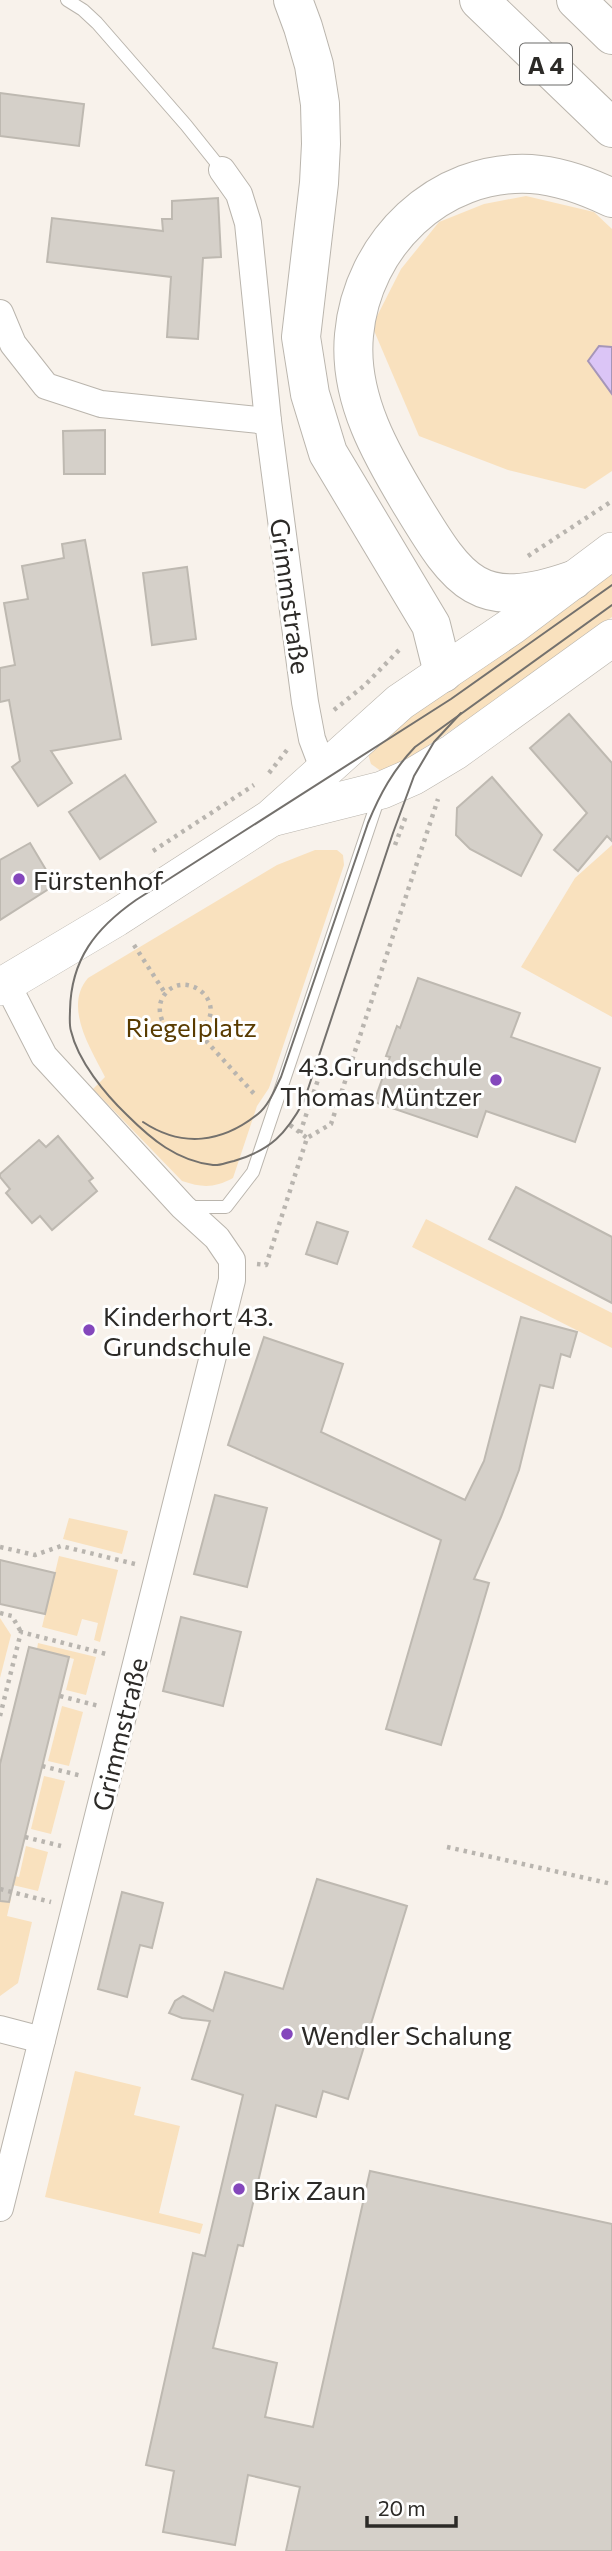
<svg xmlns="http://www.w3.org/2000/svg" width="612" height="2551" viewBox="0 0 612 2551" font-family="Commissioner,sans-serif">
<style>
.green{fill:#f9e1be}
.water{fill:#dbc5f6;stroke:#a696b8;stroke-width:2}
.building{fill:#d5d0c9;stroke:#beb9b1;stroke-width:2}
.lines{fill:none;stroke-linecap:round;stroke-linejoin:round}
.lane-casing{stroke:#bab5ad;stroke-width:14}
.street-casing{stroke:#bab5ad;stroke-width:28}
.secondary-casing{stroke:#bab5ad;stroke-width:38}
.highway-casing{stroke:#bab5ad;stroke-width:40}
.path{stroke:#b9b5af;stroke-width:4.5;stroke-dasharray:3.5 5;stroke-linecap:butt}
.lane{stroke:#fff;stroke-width:12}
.street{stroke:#fff;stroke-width:26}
.secondary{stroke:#fff;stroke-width:37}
.highway{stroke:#fff;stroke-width:38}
.tram{stroke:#74716d;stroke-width:2}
.poi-dot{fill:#8447bc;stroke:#fff;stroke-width:2.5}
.labels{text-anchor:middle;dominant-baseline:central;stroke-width:6;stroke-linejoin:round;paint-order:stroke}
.shield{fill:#fff;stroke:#6b6a68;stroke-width:2}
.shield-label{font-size:24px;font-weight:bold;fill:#2c2a27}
.street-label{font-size:26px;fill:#2c2a27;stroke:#fff}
.poi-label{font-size:26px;fill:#2c2a27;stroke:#fff;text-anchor:start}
.park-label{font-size:26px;fill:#593b00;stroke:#fff}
</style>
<rect width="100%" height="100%" fill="#f8f2eb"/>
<!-- green -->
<g class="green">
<path d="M526,196L594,212L612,229V471L585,489L508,470L419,436L372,326L401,269L439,222L484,204Z"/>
<path d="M612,571V617L479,712L398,765L381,771L371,764L367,751L386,729Z"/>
<path d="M612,845V1017L521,967L575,878Z"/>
<path d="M315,850H337L343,855L344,865L269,1088L257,1106L233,1178C214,1188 203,1188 182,1181L93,1089L105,1077C91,1049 63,1007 88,978L277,865Z"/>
<path d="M426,1219L612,1313V1348L412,1247Z"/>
<path d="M69,1518L128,1531L122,1554L63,1539Z"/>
<path d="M59,1556L118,1570L100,1642L94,1640L98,1623L82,1619L77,1636L42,1627Z"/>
<path d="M0,1618L11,1635L0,1678Z"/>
<path d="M38,1643L96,1657L86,1695L66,1690L74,1659L37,1649Z"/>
<path d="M62,1706L83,1712L69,1766L48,1761Z"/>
<path d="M44,1776L65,1781L51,1834L31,1829Z"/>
<path d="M26,1846L48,1852L38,1891L0,1882V1873L19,1877Z"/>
<path d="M0,1896L11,1899L7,1916L32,1922L18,1983L0,1996Z"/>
<path d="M75,2071L141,2087L134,2115L180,2126L159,2213L203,2224L200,2234L45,2197Z"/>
</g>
<!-- water -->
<path class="water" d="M599,346L612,347V394L588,361Z"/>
<!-- building -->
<g class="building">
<path d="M0,93L84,104L79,146L0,136Z"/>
<path d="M218,198L221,257L203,258L198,339L167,337L171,277L47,262L52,218L163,231L162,219H172V201Z"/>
<path d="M105,430V474H64L63,431Z"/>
<path d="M85,540L121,739L51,751L72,783L38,806L12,767L20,761L9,700L0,702V668L15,665L4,603L28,599L22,566L64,558L62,544Z"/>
<path d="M187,567L196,639L152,645L143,573Z"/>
<path d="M569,714L612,763V841L607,836L578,871L554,850L587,813L530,748Z"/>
<path d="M125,775L156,822L100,859L69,812Z"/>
<path d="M492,777L542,835L521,876L470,849L456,835L457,808Z"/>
<path d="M30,843L55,885L0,920V860Z"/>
<path d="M418,978L520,1013L511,1037L600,1068L575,1142L486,1111L477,1137L374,1102L390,1057L386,1056L397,1026L400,1028Z"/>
<path d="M58,1136L93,1178L89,1181L97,1191L52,1230L40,1216L32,1223L6,1193L10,1189L0,1177V1174L39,1140L46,1147Z"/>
<path d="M516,1187L612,1237V1303L489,1239Z"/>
<path d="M317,1222L348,1232L337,1264L306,1254Z"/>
<path d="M521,1317L577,1332L570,1357L561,1354L553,1388L540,1385L519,1470L501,1517L474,1579L489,1583L441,1745L386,1729L441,1540L228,1445L264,1337L343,1364L321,1432L465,1500L484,1461Z"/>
<path d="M215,1495L267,1508L247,1587L194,1574Z"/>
<path d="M0,1560L55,1573L45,1614L0,1604Z"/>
<path d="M181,1617L241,1632L223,1706L163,1691Z"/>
<path d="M29,1647L69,1657L9,1902L0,1901V1764Z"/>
<path d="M317,1879L407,1906L348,2099L323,2091L316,2117L276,2105L243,2246L238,2245L213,2348L277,2363L265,2417L313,2427L370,2171L612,2224V2551H286L300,2487L248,2475L235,2545L163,2532L174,2471L146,2465L193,2253L205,2256L243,2095L192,2079L210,2021L182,2018L169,2013L175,2001L183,1996L213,2011L225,1972L283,1989Z"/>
<path d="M122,1892L163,1903L152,1948L140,1945L127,1997L98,1989Z"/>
</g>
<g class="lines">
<!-- lane casing -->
<g class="lane-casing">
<g id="lane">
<path d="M67,0L83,10L97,23L186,125L222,170"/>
<path d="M187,1207H226L253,1172L379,797"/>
</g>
</g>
<!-- street casing -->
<g class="street-casing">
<g id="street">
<path d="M222,170L239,194L248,223L268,421L305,702L312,739L323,768"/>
<path d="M0,313L13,344L46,386L101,404L268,421"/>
<path d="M0,2029L42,2040"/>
<path d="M0,2208L232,1280V1260L217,1238L183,1207L44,1056L7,984"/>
</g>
</g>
<!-- secondary casing -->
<g class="secondary-casing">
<g id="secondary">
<path d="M275,817L382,790L414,776L454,752L612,638"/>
<path d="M0,987L116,918L271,818L400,702L512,626L612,551"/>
</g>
</g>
<!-- highway casing -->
<g class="highway-casing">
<g id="highway">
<path d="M293,0L303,27L314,65L320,104L321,144L319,183L301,337L310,394L328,453L431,625L443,673"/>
<path d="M479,0L612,128"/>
<path d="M576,0L612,35"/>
<path d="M573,580C479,613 459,583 413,507C382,456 348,398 354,335C362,244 439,169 531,174C560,176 587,186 612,198"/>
</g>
</g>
<!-- path -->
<g class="path">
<path d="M528,556L612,501"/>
<path d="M334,710L365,685L402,647"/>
<path d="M269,773L287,750"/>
<path d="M395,845L406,816"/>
<path d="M153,851L254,785"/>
<path d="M134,945L165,993"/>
<path d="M198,1032C194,1033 187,1035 182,1035C163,1035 153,1008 165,994C182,972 219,993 209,1019C207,1023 201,1028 198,1032L257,1097"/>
<path d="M290,1125L307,1138"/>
<path d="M300,1133L325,1059"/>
<path d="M257,1264L266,1265L307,1138L331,1124L438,799"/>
<path d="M0,1547L35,1555L61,1546L135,1564"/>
<path d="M0,1613L12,1616L21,1632"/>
<path d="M60,1696L99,1706"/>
<path d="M0,1716L21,1632L110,1655"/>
<path d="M42,1766L82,1776"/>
<path d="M25,1837L61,1846"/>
<path d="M447,1847L612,1884"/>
<path d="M0,1889L51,1902"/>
</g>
<!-- lane -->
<use href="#lane" class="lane"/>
<!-- street -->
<use href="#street" class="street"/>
<!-- secondary -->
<use href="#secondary" class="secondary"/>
<!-- highway -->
<use href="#highway" class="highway"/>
<!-- tram -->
<g class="tram">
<path d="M461,713L434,742L414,776L393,833L304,1101C286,1134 271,1150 234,1161C227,1162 220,1166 213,1165C177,1161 151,1139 127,1115C105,1094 78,1061 71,1031C69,1025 70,1016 70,1010C71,959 96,928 136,900L451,699L612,585"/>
<path d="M143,1122C182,1148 222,1143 258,1114C269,1105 275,1089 281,1077L368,823C380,794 393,770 415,747L612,605"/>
</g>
</g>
<!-- markers -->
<g class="poi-dot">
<circle cx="19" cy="879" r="7"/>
<circle cx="496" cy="1080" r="7"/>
<circle cx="89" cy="1330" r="7"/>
<circle cx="287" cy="2034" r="7"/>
<circle cx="239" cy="2189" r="7"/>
</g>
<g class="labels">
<!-- shield labels -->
<rect class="shield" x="520" y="43.5" width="52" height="41" rx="5"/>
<g class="shield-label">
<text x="546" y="64">A 4</text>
</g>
<!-- street labels -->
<g class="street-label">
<text transform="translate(291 596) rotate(82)">Grimmstraße</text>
<text transform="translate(119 1734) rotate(-76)">Grimmstraße</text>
</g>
<!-- poi labels -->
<g class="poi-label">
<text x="33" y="879">Fürstenhof</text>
<text x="482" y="1065" text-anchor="end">43.Grundschule<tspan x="482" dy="30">Thomas Müntzer</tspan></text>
<text x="103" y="1315">Kinderhort 43.<tspan x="103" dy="30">Grundschule</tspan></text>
<text x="301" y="2034">Wendler Schalung</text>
<text x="253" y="2189">Brix Zaun</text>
</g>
<!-- park labels -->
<g class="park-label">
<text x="191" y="1026">Riegelplatz</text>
</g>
</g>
<!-- scale -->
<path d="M367 2516v10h89v-10" fill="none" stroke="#2c2a27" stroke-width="3.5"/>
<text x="378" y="2516" font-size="21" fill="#2c2a27" stroke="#ffffff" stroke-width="5" paint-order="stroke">20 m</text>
</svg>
